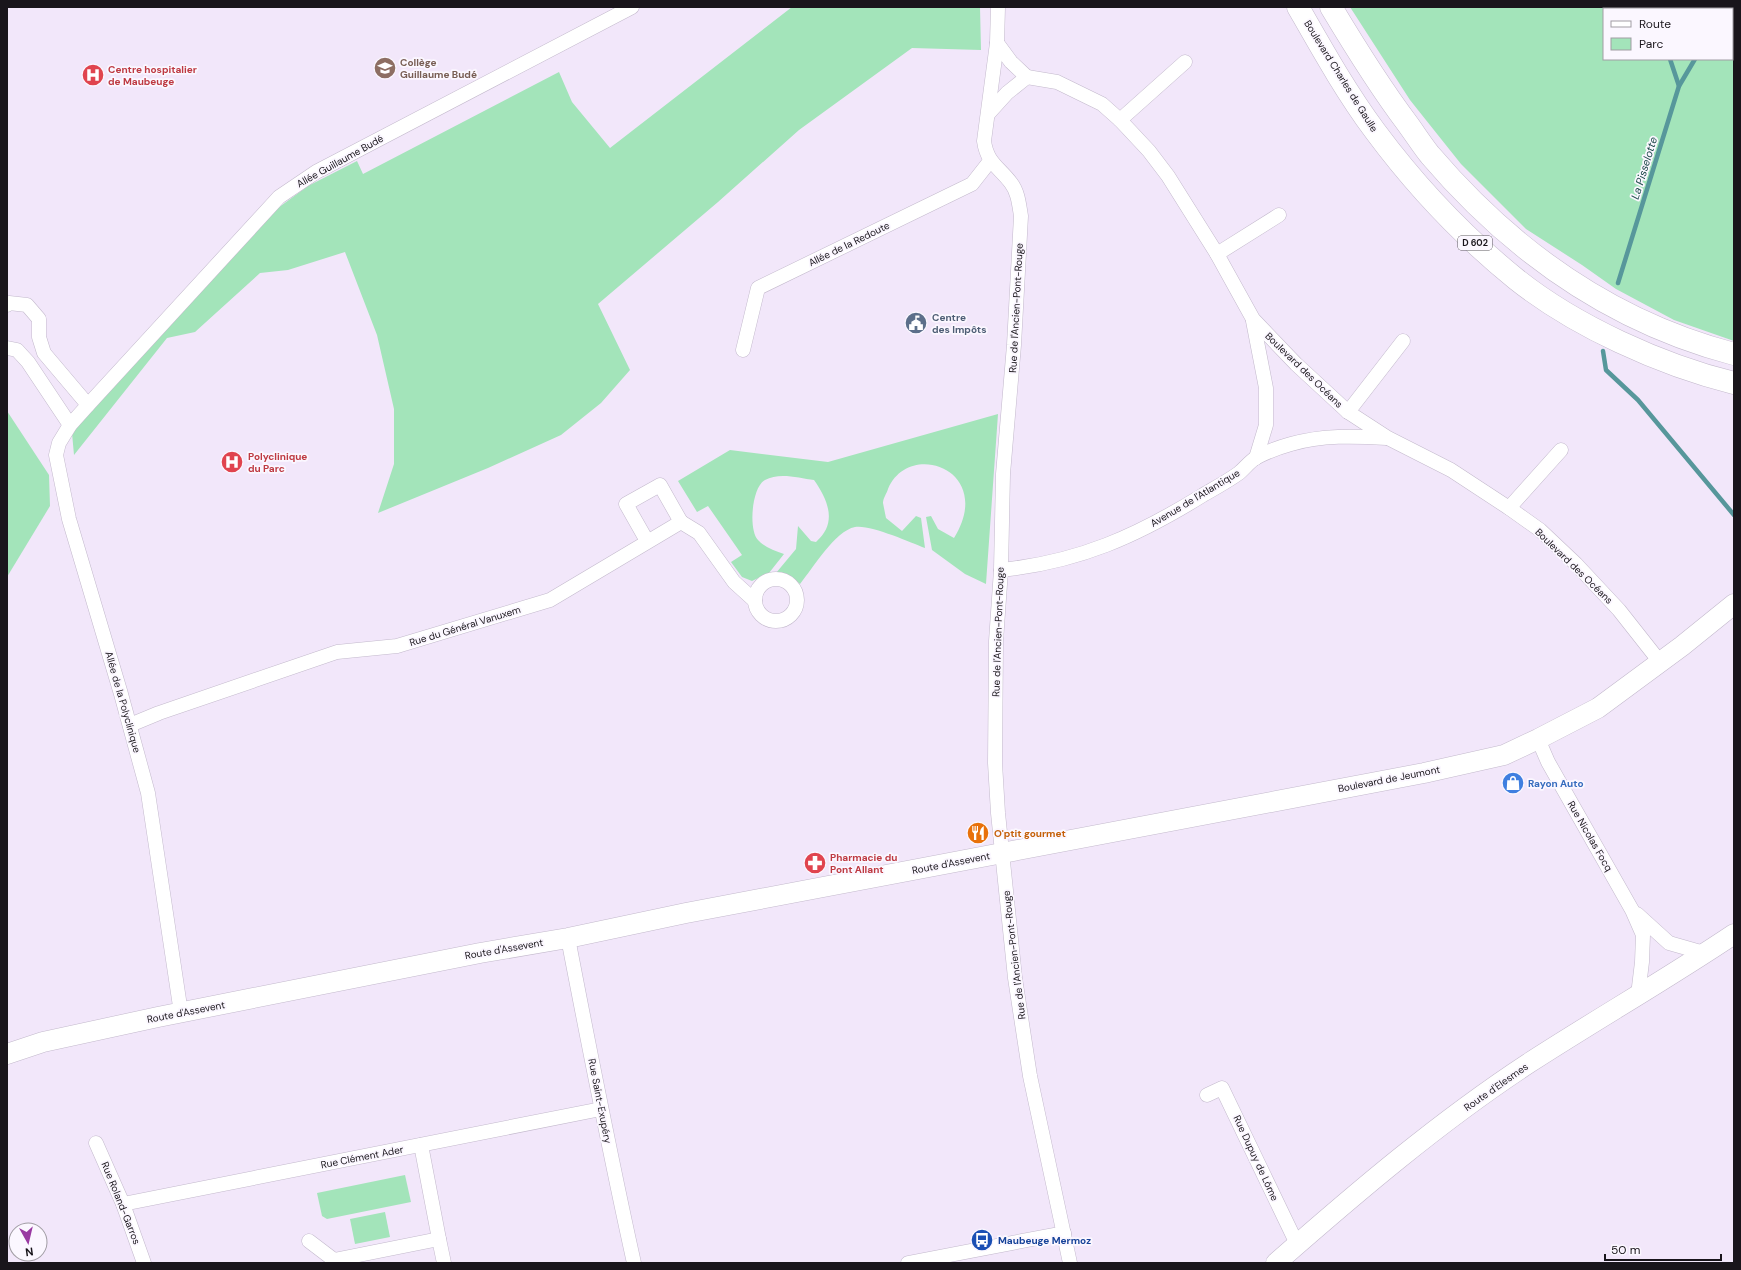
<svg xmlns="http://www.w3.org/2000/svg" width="1741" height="1270" viewBox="0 0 1741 1270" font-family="'DM Sans',sans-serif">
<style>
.green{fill:#a3e4ba;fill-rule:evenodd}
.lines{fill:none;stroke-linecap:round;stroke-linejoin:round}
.stream{stroke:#57979b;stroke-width:4.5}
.street-casing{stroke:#c3b9cc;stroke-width:15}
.secondary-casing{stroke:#c3b9cc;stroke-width:21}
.primary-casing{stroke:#c3b9cc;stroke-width:23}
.street{stroke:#fff;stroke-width:14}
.secondary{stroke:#fff;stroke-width:20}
.primary{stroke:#fff;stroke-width:22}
.labels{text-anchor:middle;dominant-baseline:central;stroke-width:3.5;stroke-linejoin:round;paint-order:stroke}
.shield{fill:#fbf7ff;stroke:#5d595f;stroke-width:1}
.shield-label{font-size:9px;font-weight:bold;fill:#19151b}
.education-label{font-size:10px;font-weight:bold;fill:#785e54;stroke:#fbf7ff;text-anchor:start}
.health-label{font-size:10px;font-weight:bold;fill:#be3a42;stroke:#fbf7ff;text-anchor:start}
.street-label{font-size:10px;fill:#19151b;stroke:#fbf7ff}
.service-label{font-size:10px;font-weight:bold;fill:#4e5e75;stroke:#fbf7ff;text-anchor:start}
.shop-label{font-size:10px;font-weight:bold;fill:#366cbe;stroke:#fbf7ff;text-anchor:start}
.food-label{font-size:10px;font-weight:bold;fill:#c56008;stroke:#fbf7ff;text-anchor:start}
.transit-label{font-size:10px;font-weight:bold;fill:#164399;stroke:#fbf7ff;text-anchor:start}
.water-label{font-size:11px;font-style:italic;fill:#204b4c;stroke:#fbf7ff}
</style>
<rect width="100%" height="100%" fill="#f2e7fa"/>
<!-- green -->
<g class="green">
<path d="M792,7H980L981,50L912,48L799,130L718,202L598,304L630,370L601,403L561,435L488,468L378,513L394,464V409L377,335L345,252L288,270L260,273L195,332L167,338L74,455L72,433L267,216L308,186L357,161L363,174L559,72L572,102L610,148Z"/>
<path d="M1350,7H1734V341L1674,320L1616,289L1582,265L1526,229L1461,164L1410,100ZM1604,9H1732V59H1604Z"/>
<path d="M7,411L49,475L50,506L7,577Z"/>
<path d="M998,414L986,584L965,574L932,550L926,517L931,516L938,529L954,538C996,470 909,439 888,489C887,493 883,498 883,503C884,508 885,513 886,518L902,531L916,516L921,518L925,548C910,542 869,524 855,527C835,531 813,568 800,584L790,576L776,573L796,549L798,526L811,541L816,542C838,523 828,500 814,480C799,478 779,472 765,480C752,487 748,529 758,540C764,547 775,551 784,554L769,573L752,581L742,577L731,562L742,555L708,506L697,512L678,481L730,450L828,462Z"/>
<path d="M405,1175L411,1202L327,1219L322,1216L317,1193Z"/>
<path d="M385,1212L390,1237L355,1244L350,1219Z"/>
</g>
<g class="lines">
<!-- stream -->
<g class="stream">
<path d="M1656,7V9"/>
<path d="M1718,9L1720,7"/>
<path d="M1670,59L1679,86"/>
<path d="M1618,283L1679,86L1695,59"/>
<path d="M1603,351L1606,370L1638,400L1734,515"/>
</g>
<!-- street casing -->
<g class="street-casing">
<g id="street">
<path d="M998,7L997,43L984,141C987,163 999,167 1011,183C1018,192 1019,204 1021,216L1014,345L1003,474L1001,570L996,641L995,763L998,813L1015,978L1030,1076L1070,1263"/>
<path d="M1027,77L1057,82L1102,104L1120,120L1149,151L1168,176L1217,254L1253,319L1296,364L1348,412L1388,438L1451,470L1509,508L1540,530L1576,564L1619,610L1660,662"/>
<path d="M988,114L1007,93L1027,77L1011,62L997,43"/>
<path d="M1120,120L1185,62"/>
<path d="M1217,254L1279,215"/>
<path d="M7,305L9,303L27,305L39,319V337L44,353L88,405"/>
<path d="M1253,321L1266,388V425L1256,458"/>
<path d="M7,348L17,350L28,362L70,425"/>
<path d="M743,350L758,288L972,184L990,161"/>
<path d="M1348,412L1403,341"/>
<path d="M1509,508L1561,450"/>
<path d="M647,541L626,504L660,485L681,522"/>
<path d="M1001,570C1079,562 1137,536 1203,495C1215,488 1228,481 1239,473C1245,468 1250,461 1257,457C1267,452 1280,447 1291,444C1322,435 1354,436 1387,438"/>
<circle cx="776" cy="600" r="21"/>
<path d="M130,725L159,713L337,652L397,646L550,600L681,522L699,533L734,582L755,601"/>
<path d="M1538,739L1548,762L1632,910L1643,935L1642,962L1638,995"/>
<path d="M1637,914L1669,943L1704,953"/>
<path d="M568,938C589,1047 610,1155 634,1263"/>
<path d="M181,1013L148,793L121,694L69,519L56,455L59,443L70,425L88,405L279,197L316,172L632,7"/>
<path d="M1207,1095L1222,1088L1297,1244"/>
<path d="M96,1143L123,1204L144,1263"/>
<path d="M123,1204L601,1109"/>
<path d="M439,1239L444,1263"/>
<path d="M309,1241L334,1260L333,1263"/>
<path d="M334,1260L439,1239L421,1145"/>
<path d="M908,1263L1064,1233"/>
</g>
</g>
<!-- secondary casing -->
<g class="secondary-casing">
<g id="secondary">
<path d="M7,1054L43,1042L158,1017L480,953L568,938L686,913L1424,773L1504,755L1538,739L1598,708L1682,646L1734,604"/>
<path d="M1276,1263C1357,1192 1439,1122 1529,1063C1597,1019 1667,979 1734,934"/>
</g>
</g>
<!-- primary casing -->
<g class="primary-casing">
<g id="primary">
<path d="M1298,7C1322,49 1346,92 1375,131C1415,185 1463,236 1516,279C1575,326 1661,365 1734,383"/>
<path d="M1331,7C1355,47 1379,86 1407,123C1415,134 1422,145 1430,155C1511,250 1612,322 1734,354"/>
</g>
</g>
<!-- street -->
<use href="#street" class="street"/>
<!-- secondary -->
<use href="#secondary" class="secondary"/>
<!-- primary -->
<use href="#primary" class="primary"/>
</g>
<!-- icons -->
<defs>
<g id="school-disc" transform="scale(1.15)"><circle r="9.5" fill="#8d6e63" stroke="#fbf7ff"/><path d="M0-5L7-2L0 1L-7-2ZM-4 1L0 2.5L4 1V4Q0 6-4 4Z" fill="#fff"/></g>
<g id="hospital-disc" transform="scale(1.15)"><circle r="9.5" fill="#e0444e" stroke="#fbf7ff"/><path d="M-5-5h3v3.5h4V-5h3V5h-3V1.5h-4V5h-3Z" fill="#fff"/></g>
<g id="civic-disc" transform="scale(1.15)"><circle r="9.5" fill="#5c6f8a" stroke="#fbf7ff"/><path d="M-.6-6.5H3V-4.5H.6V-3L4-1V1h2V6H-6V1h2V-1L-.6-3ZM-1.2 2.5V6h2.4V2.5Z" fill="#fff"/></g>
<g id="shop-disc" transform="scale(1.15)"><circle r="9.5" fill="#3f7fe0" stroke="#fbf7ff"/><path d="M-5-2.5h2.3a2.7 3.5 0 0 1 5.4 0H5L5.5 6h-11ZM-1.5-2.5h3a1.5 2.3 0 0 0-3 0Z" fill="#fff"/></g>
<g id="restaurant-disc" transform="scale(1.15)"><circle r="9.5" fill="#e8710a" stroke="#fbf7ff"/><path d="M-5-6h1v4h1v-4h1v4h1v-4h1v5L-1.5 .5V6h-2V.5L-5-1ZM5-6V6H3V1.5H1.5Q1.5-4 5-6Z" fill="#fff"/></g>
<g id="pharmacy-disc" transform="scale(1.15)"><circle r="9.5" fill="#e0444e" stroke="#fbf7ff"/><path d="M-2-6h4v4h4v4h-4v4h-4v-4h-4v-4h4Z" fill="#fff"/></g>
<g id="bus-disc" transform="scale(1.15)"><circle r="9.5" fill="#1a4fb4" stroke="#fbf7ff"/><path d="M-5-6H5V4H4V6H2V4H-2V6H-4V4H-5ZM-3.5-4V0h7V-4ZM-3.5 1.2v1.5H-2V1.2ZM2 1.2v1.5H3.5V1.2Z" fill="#fff"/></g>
</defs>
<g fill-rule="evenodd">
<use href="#school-disc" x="385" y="68"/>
<use href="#hospital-disc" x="93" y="75"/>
<use href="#civic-disc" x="916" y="323"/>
<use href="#hospital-disc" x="232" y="462"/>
<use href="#shop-disc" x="1513" y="783"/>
<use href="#restaurant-disc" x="978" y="833"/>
<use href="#pharmacy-disc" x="815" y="863"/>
<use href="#bus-disc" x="982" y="1240"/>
</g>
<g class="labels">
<!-- shield labels -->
<rect class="shield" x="1458" y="236" width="34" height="14" rx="3"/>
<g class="shield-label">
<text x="1475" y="243">D 602</text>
</g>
<!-- education labels -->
<g class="education-label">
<text x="400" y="62">Collège<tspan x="400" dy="12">Guillaume Budé</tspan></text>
</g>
<!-- health labels -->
<g class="health-label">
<text x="108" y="69">Centre hospitalier<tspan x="108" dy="12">de Maubeuge</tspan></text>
<text x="248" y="456">Polyclinique<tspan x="248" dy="12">du Parc</tspan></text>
<text x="830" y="857">Pharmacie du<tspan x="830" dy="12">Pont Allant</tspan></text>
</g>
<!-- street labels -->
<g class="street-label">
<text transform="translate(1341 76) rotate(58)">Boulevard Charles de Gaulle</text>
<text transform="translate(340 161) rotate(-29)">Allée Guillaume Budé</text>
<text transform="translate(849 244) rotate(-26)">Allée de la Redoute</text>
<text transform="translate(1016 308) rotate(-87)">Rue de l'Ancien-Pont-Rouge</text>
<text transform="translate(1304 370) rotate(44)">Boulevard des Océans</text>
<text transform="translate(1195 498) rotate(-31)">Avenue de l'Atlantique</text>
<text transform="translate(1574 566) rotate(44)">Boulevard des Océans</text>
<text transform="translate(465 626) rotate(-17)">Rue du Général Vanuxem</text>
<text transform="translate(998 632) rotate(-88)">Rue de l'Ancien-Pont-Rouge</text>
<text transform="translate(123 702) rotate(74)">Allée de la Polyclinique</text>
<text transform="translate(1389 779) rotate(-11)">Boulevard de Jeumont</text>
<text transform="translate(1590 836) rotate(60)">Rue Nicolas Focq</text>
<text transform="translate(951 863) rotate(-11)">Route d'Assevent</text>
<text transform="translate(504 949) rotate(-10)">Route d'Assevent</text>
<text transform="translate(1014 955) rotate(-97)">Rue de l'Ancien-Pont-Rouge</text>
<text transform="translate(186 1012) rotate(-11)">Route d'Assevent</text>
<text transform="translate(1496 1087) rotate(-35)">Route d'Elesmes</text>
<text transform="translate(600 1101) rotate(79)">Rue Saint-Exupéry</text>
<text transform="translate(362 1157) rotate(-11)">Rue Clément Ader</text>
<text transform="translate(1256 1158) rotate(65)">Rue Dupuy de Lôme</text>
<text transform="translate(121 1203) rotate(68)">Rue Roland-Garros</text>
</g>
<!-- service labels -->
<g class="service-label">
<text x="932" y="317">Centre<tspan x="932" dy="12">des Impôts</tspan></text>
</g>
<!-- shop labels -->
<g class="shop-label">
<text x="1528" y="783">Rayon Auto</text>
</g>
<!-- food labels -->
<g class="food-label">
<text x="994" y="833">O'ptit gourmet</text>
</g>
<!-- transit labels -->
<g class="transit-label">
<text x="998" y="1240">Maubeuge Mermoz</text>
</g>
<!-- water labels -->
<g class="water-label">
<text transform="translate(1644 168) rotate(-73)">La Pisselotte</text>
</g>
</g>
<!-- border -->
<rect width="1741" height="1270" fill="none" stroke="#19151b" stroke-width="16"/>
<!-- legend -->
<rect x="1603" y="8" width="130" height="52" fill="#fbf7ff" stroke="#a19da4"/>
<rect x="1611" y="21" width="20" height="6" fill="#ffffff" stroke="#a19da4"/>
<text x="1639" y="28" font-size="12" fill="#19151b">Route</text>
<rect x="1611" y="38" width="20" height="12" fill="#a3e4ba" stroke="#a19da4"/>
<text x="1639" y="48" font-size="12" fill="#19151b">Parc</text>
<!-- north arrow -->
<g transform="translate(28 1242) rotate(172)"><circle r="19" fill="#fbf7ff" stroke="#a19da4"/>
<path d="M0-3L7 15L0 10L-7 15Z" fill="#9939a2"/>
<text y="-6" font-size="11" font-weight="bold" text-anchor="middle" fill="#19151b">N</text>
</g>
<!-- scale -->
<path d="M1605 1254v6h116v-6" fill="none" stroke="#19151b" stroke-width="2"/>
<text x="1611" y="1254" font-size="12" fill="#19151b" stroke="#fbf7ff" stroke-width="3" paint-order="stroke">50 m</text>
</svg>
